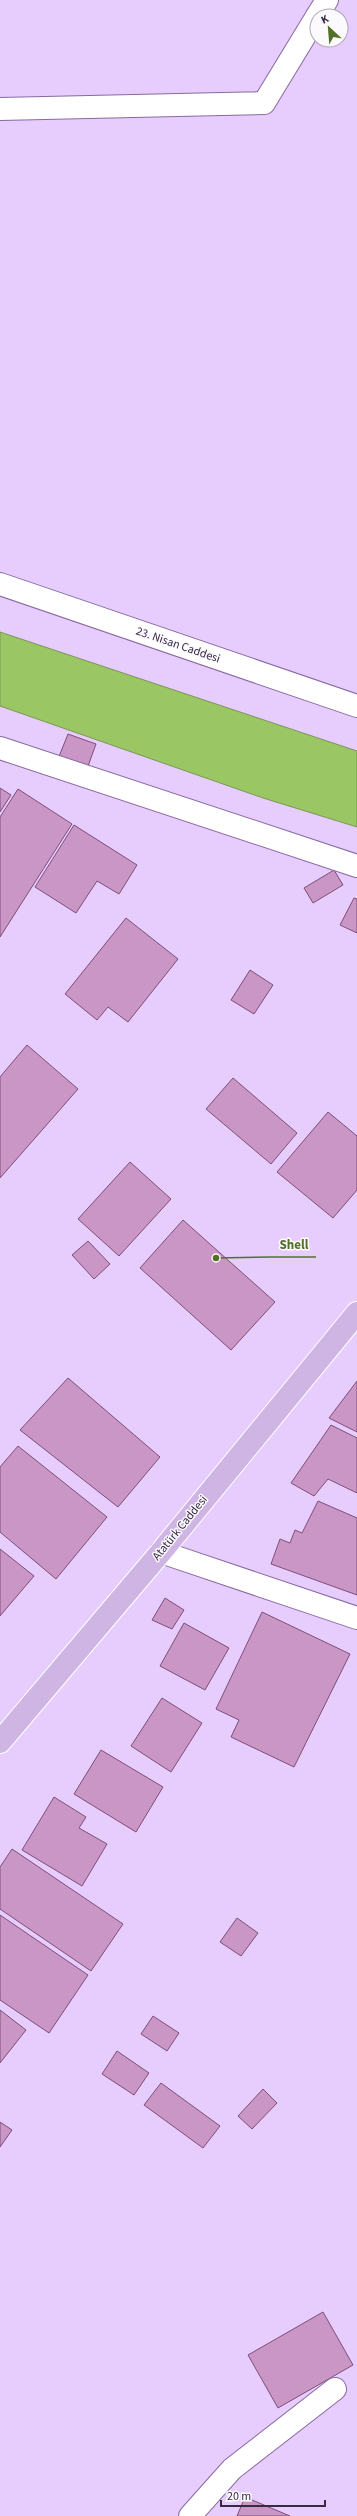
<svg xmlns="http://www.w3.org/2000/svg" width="357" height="2516" viewBox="0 0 357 2516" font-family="'Source Sans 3',sans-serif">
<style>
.water{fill:#9ac663;stroke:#7c9759}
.building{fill:#ca96c6;stroke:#7d4e7a}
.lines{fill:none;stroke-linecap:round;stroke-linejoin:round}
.minor-casing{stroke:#886aa1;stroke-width:24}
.major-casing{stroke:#fff;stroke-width:24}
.minor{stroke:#fff;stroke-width:22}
.major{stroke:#cfb5e4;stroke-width:22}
.labels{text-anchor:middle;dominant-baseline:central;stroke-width:3;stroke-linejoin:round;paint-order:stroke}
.street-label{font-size:12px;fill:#372a42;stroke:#fcf9ff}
.leader{fill:none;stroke:#527127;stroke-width:1.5}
.callout-dot{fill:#527127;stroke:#fcf9ff;stroke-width:1.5}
.callout-label{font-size:13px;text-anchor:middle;font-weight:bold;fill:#527127;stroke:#fcf9ff;stroke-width:3;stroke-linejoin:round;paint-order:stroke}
</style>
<rect width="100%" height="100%" fill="#e7cdfe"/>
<!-- water -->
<path class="water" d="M0,632L357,751V827L263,798L0,706Z"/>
<!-- building -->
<g class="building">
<path d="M68,734L96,744L87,769L58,759Z"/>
<path d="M0,788L11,795L0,812Z"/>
<path d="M18,789L72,824L0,937V817Z"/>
<path d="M74,825L137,865L119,894L97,881L76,913L35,887Z"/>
<path d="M334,870L343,885L313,903L304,888Z"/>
<path d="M354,898L357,899V933L340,925Z"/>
<path d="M126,918L178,959L128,1022L108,1007L97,1020L65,994Z"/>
<path d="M250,970L273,985L254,1014L231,1000Z"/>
<path d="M27,1045L78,1089L0,1178V1077Z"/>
<path d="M233,1078L297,1133L271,1164L206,1109Z"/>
<path d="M328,1112L357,1136V1190L333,1218L277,1172Z"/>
<path d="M130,1162L171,1199L119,1256L78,1219Z"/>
<path d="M183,1220L275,1302L231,1350L140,1268Z"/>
<path d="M88,1241L110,1264L94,1279L72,1255Z"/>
<path d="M68,1378L160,1457L118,1507L20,1430Z"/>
<path d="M357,1381V1432L329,1418Z"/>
<path d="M331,1425L357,1438V1493L328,1479L314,1496L291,1483Z"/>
<path d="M18,1446L107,1517L56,1579L0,1532V1467Z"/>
<path d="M318,1501L357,1518V1595L271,1564L280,1539L290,1543L295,1530L302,1533Z"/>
<path d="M0,1549L34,1576L0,1616Z"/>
<path d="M165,1598L184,1610L172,1629L152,1620Z"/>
<path d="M262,1612L350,1654L294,1767L231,1737L239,1720L216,1709Z"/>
<path d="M184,1623L229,1648L205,1690L160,1666Z"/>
<path d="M162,1698L202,1723L171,1772L131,1746Z"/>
<path d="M101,1750L163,1787L136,1832L74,1794Z"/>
<path d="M54,1797L86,1817L79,1828L107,1844L82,1886L22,1850Z"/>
<path d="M12,1849L123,1924L91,1971L0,1909V1867Z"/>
<path d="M0,1915L88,1975L49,2033L0,2000Z"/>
<path d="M237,1918L258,1933L241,1956L220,1942Z"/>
<path d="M0,2010L26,2030L0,2063Z"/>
<path d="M153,2016L179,2033L167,2051L141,2034Z"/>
<path d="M117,2051L149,2073L134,2095L102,2074Z"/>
<path d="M161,2083L220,2126L203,2148L144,2105Z"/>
<path d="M263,2089L277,2103L252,2129L238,2116Z"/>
<path d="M0,2122L12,2130L0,2147Z"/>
<path d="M323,2312L353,2365L278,2408L248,2355Z"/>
<path d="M245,2497L290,2516H237Z"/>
</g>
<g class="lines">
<!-- minor casing -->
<g class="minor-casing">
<g id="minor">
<path d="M317,16L327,0"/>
<path d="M0,109L264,103L317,16"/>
<path d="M0,584L357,706"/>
<path d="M0,748L357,866"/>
<path d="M161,1552L357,1618"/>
<path d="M190,2516L232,2469L335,2389"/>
</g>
</g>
<!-- major casing -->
<g class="major-casing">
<path id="major" d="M0,1742L161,1552L357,1313"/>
</g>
<!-- minor -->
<use href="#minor" class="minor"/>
<!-- major -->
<use href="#major" class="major"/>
</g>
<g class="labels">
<!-- street labels -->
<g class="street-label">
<text transform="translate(178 645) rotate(19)">23. Nisan Caddesi</text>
<text transform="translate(180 1528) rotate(-51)">Atatürk Caddesi</text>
</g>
</g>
<!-- callouts -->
<path class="leader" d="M216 1258L271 1257H316"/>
<circle class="callout-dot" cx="216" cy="1258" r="4"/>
<g class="callout-label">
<text x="294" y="1249">Shell</text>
</g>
<!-- north arrow -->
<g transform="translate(329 28) rotate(334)"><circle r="19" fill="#fcf9ff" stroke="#ada6b3"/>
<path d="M0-3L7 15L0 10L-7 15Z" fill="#527127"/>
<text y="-6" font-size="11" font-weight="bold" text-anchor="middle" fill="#372a42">K</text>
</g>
<!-- scale -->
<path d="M221 2500v6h104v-6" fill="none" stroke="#372a42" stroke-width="2"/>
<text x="227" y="2500" font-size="12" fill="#372a42" stroke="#fcf9ff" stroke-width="3" paint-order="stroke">20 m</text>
</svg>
